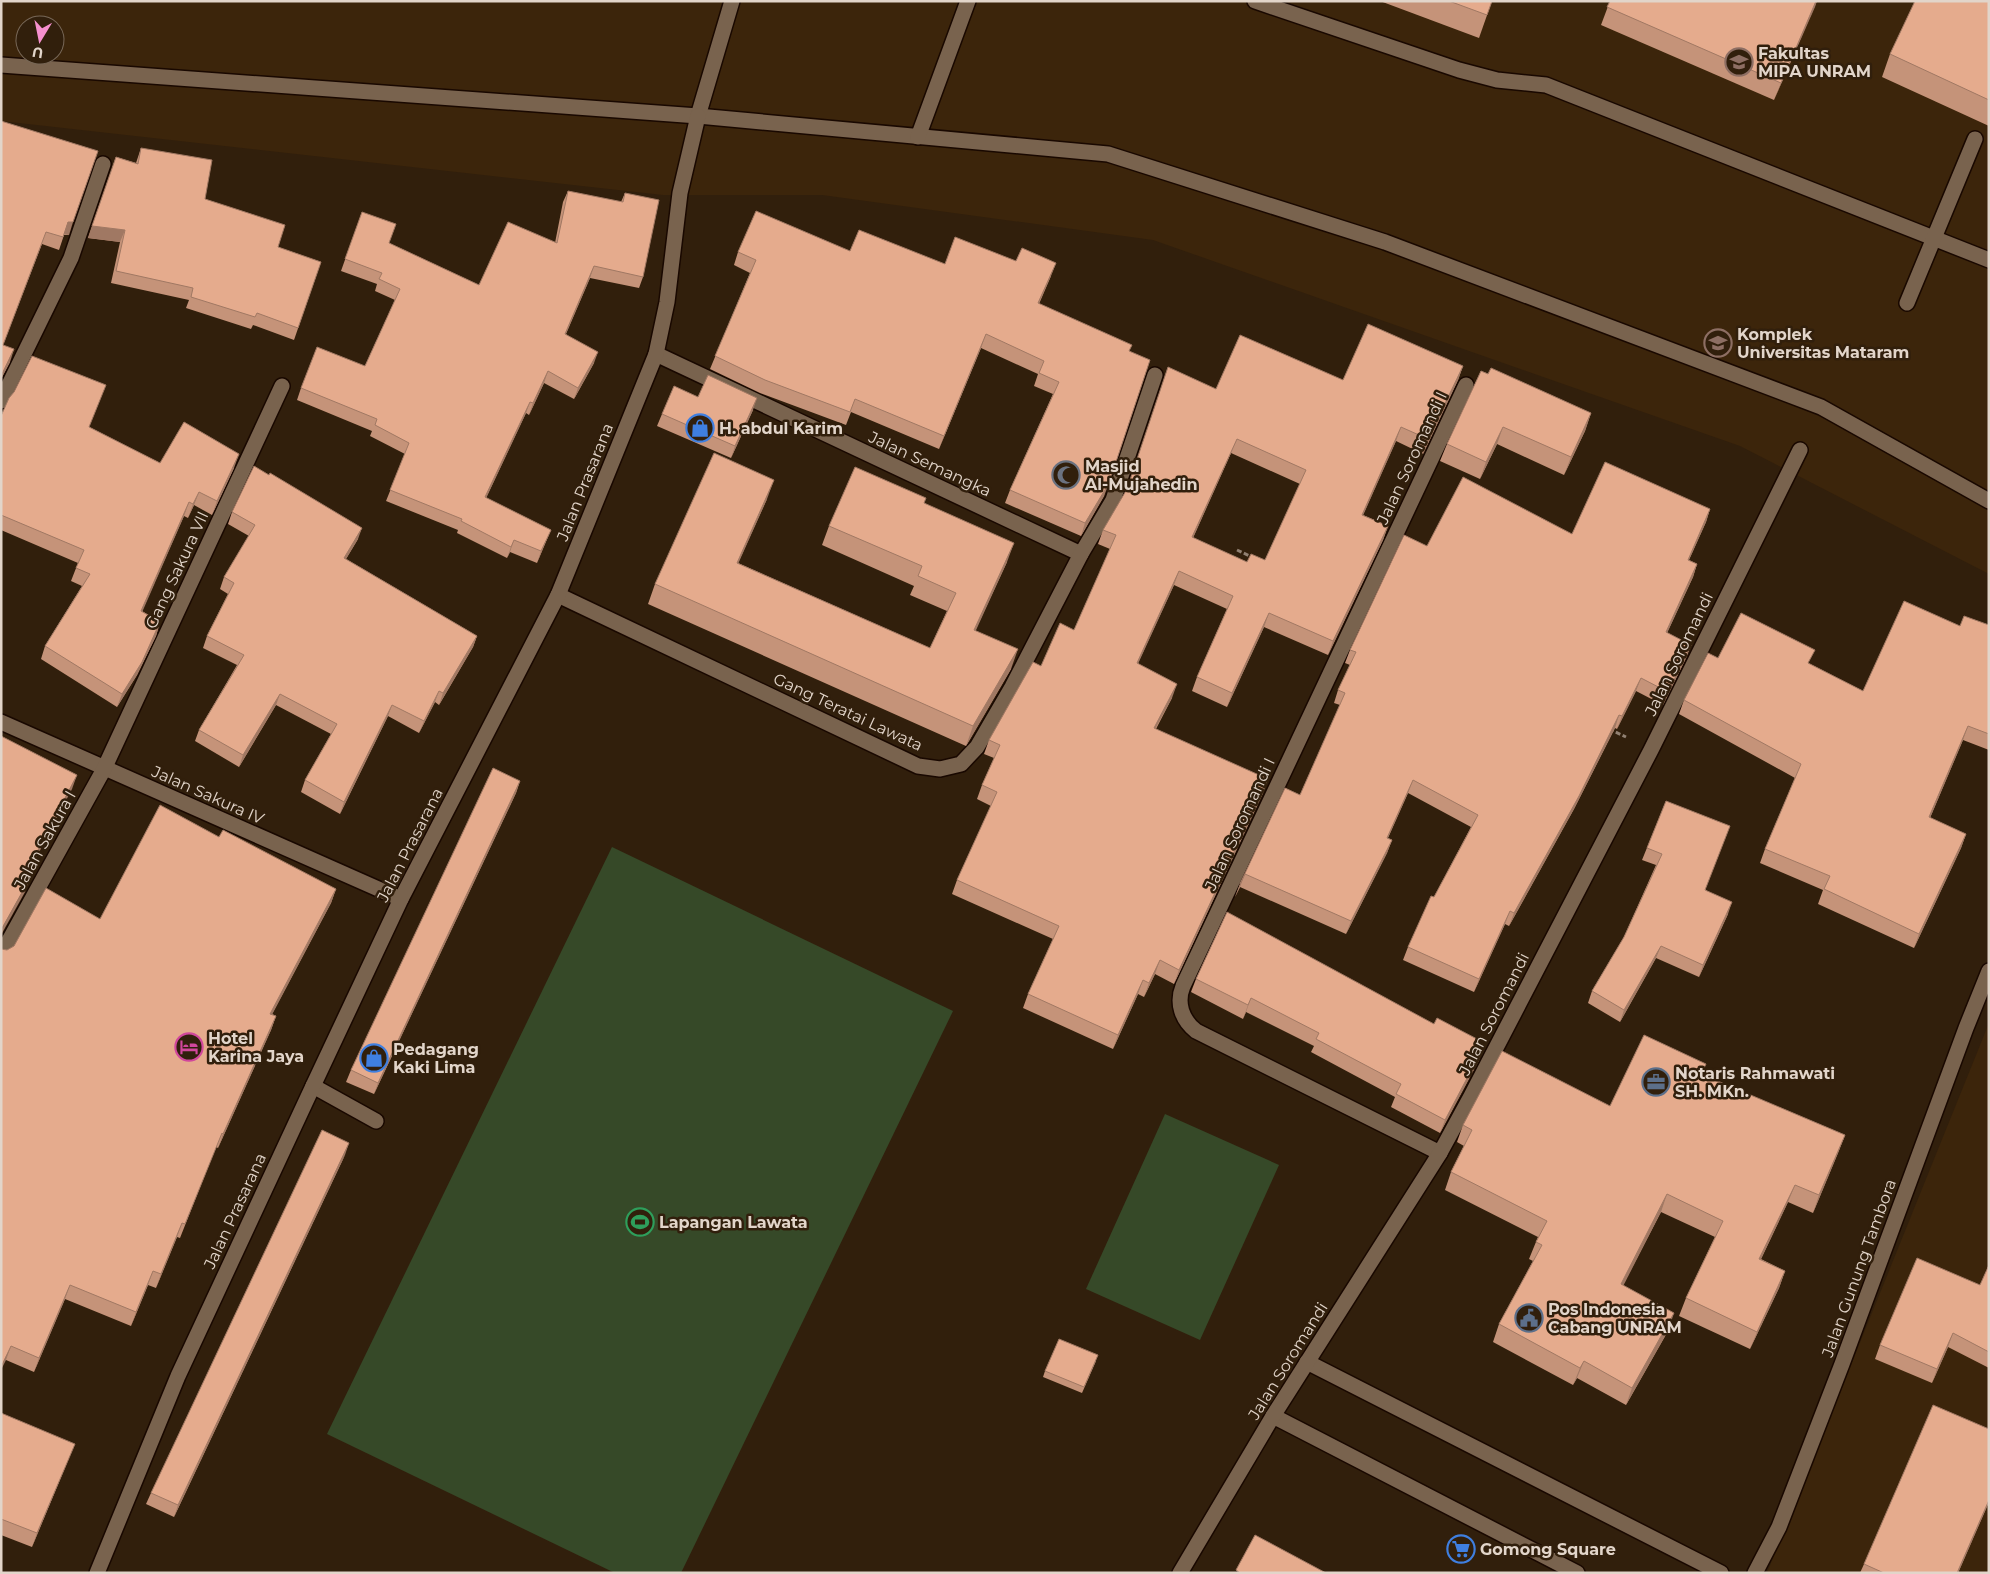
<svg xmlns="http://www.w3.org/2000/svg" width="1990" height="1574" viewBox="0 0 1990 1574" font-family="Montserrat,sans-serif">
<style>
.built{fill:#3c250b;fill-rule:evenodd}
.green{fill:#364928}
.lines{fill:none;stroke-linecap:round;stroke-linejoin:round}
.lane-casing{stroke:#190800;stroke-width:18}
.street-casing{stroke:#190800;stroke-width:18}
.path{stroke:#918173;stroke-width:3;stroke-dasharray:5 2.5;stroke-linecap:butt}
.lane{stroke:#79634e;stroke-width:15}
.street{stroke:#79634e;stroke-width:15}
.wall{fill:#c59379;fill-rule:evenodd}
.shaded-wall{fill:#a07863}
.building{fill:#e5ab8d;stroke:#a07863;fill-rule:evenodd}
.labels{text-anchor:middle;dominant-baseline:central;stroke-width:5;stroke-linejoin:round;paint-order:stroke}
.poi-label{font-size:16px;font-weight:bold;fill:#e2d5ca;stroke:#311f0c;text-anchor:start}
.street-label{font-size:16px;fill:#e2d5ca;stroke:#311f0c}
</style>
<rect width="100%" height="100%" fill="#311f0c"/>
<!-- built -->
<g class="built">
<path d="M1,1H1989V574L1740,446L1153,240L822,195H663L1,121ZM25,25H55V55H25Z"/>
<path d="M1989,1023V1573H1767Z"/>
</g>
<!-- green -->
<g class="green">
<path d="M612,847L953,1011L681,1573H615L327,1434Z"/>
<path d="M1165,1114L1279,1165L1200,1340L1086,1289Z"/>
</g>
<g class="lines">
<!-- lane casing -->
<g class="lane-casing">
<g id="lane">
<path d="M1255,1L1459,70L1497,80L1546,85L1989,260"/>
<path d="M1,65L698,116L1108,154L1385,242L1821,407L1989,501"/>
<path d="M698,116L732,1"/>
<path d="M918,137L968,1"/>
<path d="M1907,303L1975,139"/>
<path d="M313,1086L376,1121"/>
<path d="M1307,1362L1721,1573"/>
<path d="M1273,1416L1577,1573"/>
</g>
</g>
<!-- street casing -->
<g class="street-casing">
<g id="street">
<path d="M656,354L1081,554"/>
<path d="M1,401L71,258L103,164"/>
<path d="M558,595L918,766L940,769L961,764L977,747L1012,687L1081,554L1113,500L1155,375"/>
<path d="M1,722L401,899"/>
<path d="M1,955L104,769L282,386"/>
<path d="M1440,1153L1196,1031C1182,1020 1176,1003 1183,986L1466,385"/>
<path d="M97,1573L178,1376L313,1086L401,899L558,595L656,354L667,302L680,193L698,116"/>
<path d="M1180,1573L1273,1416L1440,1153L1471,1096L1651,750L1800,450"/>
<path d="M1755,1573L1779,1527L1842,1364L1966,1028L1989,971"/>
</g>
</g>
<!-- path -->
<g class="path">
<path d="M1237,550L1252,557"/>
<path d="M1609,729L1626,737"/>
</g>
<!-- lane -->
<use href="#lane" class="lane"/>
<!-- street -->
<use href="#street" class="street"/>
</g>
<!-- wall -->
<g class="wall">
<path d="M1380,1H1492L1479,38Z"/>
<path d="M1610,1H1817L1774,100L1601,25Z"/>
<path d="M1989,1V126L1882,77L1890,54Z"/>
<path d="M1,121L69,235H64L59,250L42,244L3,345L10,362L1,379Z"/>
<path d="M141,148L205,199L278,247L321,262L294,340L253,325L251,329L186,308L189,300L111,283L120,242L88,238L116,157L136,163Z"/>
<path d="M568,191L621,202L625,193L643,277L639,288L590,278L566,334L594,363L574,399L544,383L529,415L526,413L486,498L551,530L537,563L510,552L507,558L457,533L458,530L386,501L405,454L370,436L372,431L297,400L301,388L365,366L395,300L375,291L377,284L341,271L362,212L389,243L479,285L555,243L563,202Z"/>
<path d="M850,251L945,264L1051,276L1039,304L1130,351L1104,496L1081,536L1005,503L1010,490L1053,394L1034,386L1038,374L981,348L939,449L851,412L846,425L760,393L710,369L750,273L734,265L738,252Z"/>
<path d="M1463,366L1458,380L1423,454L1396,441L1363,515L1388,526L1383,540L1328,655L1264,627L1227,707L1192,691L1197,677L1227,609L1174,585L1138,663L1172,698L1156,729L1263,793L1174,984L1155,974L1144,997L1138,994L1113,1049L1023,1008L1028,994L1053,939L952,894L957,880L991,806L977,799L982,785L994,758L984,754L989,740L1041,666L1074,630L1110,549L1098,544L1103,530L1216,389L1343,380ZM1231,453L1300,484L1265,560L1247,562L1193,538Z"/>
<path d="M1481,371L1591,413L1585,431L1564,475L1497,444L1480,479L1440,461L1447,444Z"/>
<path d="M698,397L753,410L731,458L657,426L662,414Z"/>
<path d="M1,416L89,427L160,463L234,468L212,515L194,505L188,518L184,516L142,611L160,622L156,636L137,675L117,707L41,659L45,646L82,586L71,581L78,563L1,530Z"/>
<path d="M767,499L738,563L930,648L947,611L910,595L914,586L822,545L829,526L924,503L1007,562L975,631L1011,669L966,746L648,604L655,584Z"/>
<path d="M1710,509L1706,522L1689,560L1697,564L1693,577L1667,633L1691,645L1686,658L1663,705L1636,691L1617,729L1615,728L1574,809L1509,926L1505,924L1474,992L1403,960L1408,947L1434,897L1471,827L1408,793L1388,838L1392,840L1387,853L1346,934L1240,887L1235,897L1240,884L1285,788L1300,795L1340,705L1334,703L1338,690L1350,665L1345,663L1350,650L1427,546L1572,534Z"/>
<path d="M232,512L358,539L346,559L477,636L473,647L439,705L435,702L419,733L388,716L340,814L301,792L305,780L331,734L276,705L239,767L195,741L199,730L237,665L203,648L207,636L228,594L220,589L224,577L249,536L228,524Z"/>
<path d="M1989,625V750L1963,740L1930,818L1966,834L1961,848L1914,948L1818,904L1823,890L1760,863L1765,849L1795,778L1679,714L1684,700L1718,658L1810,664L1863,691L1960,626Z"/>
<path d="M520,781L516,793L374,1094L346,1082L351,1070Z"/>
<path d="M1666,801L1706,890L1728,914L1699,977L1656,958L1620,1022L1588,1003L1592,991L1624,937L1656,865L1642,860Z"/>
<path d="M219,837L336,889L331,903L272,1014L276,1016L271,1030L218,1148L216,1147L180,1238L177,1237L156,1288L148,1285L131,1326L65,1299L34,1372L6,1360L2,949L7,950L100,919Z"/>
<path d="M1196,979L1434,1024L1484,1046L1479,1060L1440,1133L1391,1107L1395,1097L1311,1052L1314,1046L1246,1012L1243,1019L1191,992Z"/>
<path d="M1702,1075L1845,1135L1838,1153L1813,1213L1788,1202L1761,1259L1785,1271L1779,1288L1750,1349L1679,1316L1686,1298L1715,1237L1661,1212L1623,1285L1668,1331L1626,1405L1577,1378L1573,1385L1493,1342L1499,1324L1533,1261L1529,1259L1538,1237L1445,1190L1451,1172L1464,1146L1457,1142L1463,1125L1610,1106Z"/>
<path d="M345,1155L174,1517L146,1504L151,1493Z"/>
<path d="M1989,1265V1368L1948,1347L1932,1383L1875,1359L1880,1345L1980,1285Z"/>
<path d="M1096,1361L1082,1393L1043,1377L1045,1371Z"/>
<path d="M1,1413L69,1458L32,1547L1,1535Z"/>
<path d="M1989,1429V1502L1958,1573H1860L1864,1564Z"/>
</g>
<!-- shaded-wall -->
<g class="shaded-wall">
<path d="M1816,1H1817L1815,7L1774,100L1781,83Z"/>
<path d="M68,222H73L69,235L63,234Z"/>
<path d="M92,226L125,230L120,242L88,238Z"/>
<path d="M1056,263L1051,276L1033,316L1038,303Z"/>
<path d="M594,266L590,278L561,345L565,334Z"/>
<path d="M986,334L981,348L939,449L944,436Z"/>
<path d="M14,349L10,362L1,379V376Z"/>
<path d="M598,352L594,363L574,399L578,388Z"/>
<path d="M1463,366L1458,380L1423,454L1428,439Z"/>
<path d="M548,371L544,383L529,415L533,403Z"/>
<path d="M757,398L753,410L731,458L735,446Z"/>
<path d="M530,402L526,413L481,509L485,497Z"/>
<path d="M1591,413L1585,431L1564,475L1571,457Z"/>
<path d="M1401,427L1396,441L1357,529L1362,515Z"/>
<path d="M1503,427L1497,444L1480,479L1486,462Z"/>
<path d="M1237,439L1231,453L1187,551L1192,537Z"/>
<path d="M239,454L234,468L212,515L217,501Z"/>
<path d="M774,480L767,499L730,582L737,563Z"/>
<path d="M1109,483L1104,496L1081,536L1085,523Z"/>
<path d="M199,492L194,505L188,518L193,504Z"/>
<path d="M189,502L184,516L137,624L141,611Z"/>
<path d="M1710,509L1706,522L1683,573L1688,560Z"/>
<path d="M1388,526L1383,540L1328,655L1333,641Z"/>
<path d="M362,528L358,539L340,569L344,558Z"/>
<path d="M551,530L546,541L537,563L541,551Z"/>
<path d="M514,540L510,552L507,558L511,547Z"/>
<path d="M1014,543L1007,562L967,650L974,630Z"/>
<path d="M1697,564L1693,577L1661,646L1666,632Z"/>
<path d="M1179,571L1174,585L1132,677L1137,663Z"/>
<path d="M1269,613L1264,627L1227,707L1232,693Z"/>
<path d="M160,622L156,636L137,675L117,707L122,694Z"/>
<path d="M477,636L473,647L439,705L443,693Z"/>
<path d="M1691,645L1686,658L1663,705L1668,692Z"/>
<path d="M1018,649L1011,669L966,746L973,726Z"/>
<path d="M1641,678L1636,691L1617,729L1622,716Z"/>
<path d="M1177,684L1172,698L1148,742L1154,728Z"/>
<path d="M439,691L435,702L419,733L424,721Z"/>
<path d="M280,694L276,705L239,767L243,755Z"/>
<path d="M392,705L388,716L340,814L344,802Z"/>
<path d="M1619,715L1615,728L1574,809L1509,926L1514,913Z"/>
<path d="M1968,726L1963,740L1924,832L1929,817Z"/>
<path d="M77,775L72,789L20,889L25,875Z"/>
<path d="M1268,779L1263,793L1174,984L1179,970Z"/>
<path d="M1413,780L1408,793L1382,851L1387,838Z"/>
<path d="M520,781L516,793L374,1094L378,1083Z"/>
<path d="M1966,834L1961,848L1914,948L1919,934Z"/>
<path d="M1392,840L1387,853L1346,934L1351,921Z"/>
<path d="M1245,874L1240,887L1235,897L1240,884Z"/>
<path d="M30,878L25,892L1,935V930Z"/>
<path d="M336,889L331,903L265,1028L270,1014Z"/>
<path d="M1732,902L1728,914L1699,977L1703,965Z"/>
<path d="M1510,911L1505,924L1474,992L1479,979Z"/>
<path d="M1661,946L1656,958L1620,1022L1624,1010Z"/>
<path d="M1160,960L1155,974L1144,997L1149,983Z"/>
<path d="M1143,980L1138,994L1113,1049L1118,1035Z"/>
<path d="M1251,998L1246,1012L1243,1019L1248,1005Z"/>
<path d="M276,1016L271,1030L218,1148L223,1134Z"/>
<path d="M1484,1046L1479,1060L1440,1133L1445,1120Z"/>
<path d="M1845,1135L1838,1153L1813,1213L1819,1195Z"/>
<path d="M349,1143L345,1155L174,1517L178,1505Z"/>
<path d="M1795,1185L1788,1202L1753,1276L1759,1259Z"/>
<path d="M1667,1194L1661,1212L1615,1302L1621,1284Z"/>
<path d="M182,1223L177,1237L156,1288L161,1274Z"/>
<path d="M153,1271L148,1285L131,1326L136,1312Z"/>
<path d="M1785,1271L1779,1288L1750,1349L1757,1332Z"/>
<path d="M70,1285L65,1299L34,1372L39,1358Z"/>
<path d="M1674,1313L1668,1331L1626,1405L1632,1388Z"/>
<path d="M1953,1333L1948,1347L1932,1383L1937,1369Z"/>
<path d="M11,1346L6,1360L1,1370V1367Z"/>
<path d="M1584,1361L1577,1378L1573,1385L1580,1368Z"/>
<path d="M75,1444L69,1458L32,1547L37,1533Z"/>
<path d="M1989,1500V1502L1958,1573H1957Z"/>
</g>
<!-- building -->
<g class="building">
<path d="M1449,1H1492L1487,15Z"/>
<path d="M1610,1H1816L1781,83L1607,7Z"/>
<path d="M1915,1H1989V100L1890,54Z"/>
<path d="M1,121L98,151L73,222H68L63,237L46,232L3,345L14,349L1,376Z"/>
<path d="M141,148L212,160L205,199L285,225L278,247L321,262L298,328L257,313L255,317L191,297L193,288L116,271L125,230L92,226L116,157L138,164Z"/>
<path d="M568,191L623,202L625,193L659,200L643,277L594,266L565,334L598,352L578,388L548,371L533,403L530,402L485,497L551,530L541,551L514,540L511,547L461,521L462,519L390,490L409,443L375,425L377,419L301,388L317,347L365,366L400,289L379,279L382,273L345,259L362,212L396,224L389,243L479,285L508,222L557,243Z"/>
<path d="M756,211L850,251L859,230L945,264L955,237L1016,261L1022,248L1056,263L1038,303L1132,345L1129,351L1150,360L1109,483L1085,523L1010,490L1059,382L1039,373L1044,361L986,334L944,436L855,399L850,412L765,380L715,356L756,260L738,252Z"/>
<path d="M1368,324L1463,366L1428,439L1401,427L1362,515L1388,526L1333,641L1269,613L1232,693L1197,677L1233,596L1179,571L1137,663L1177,684L1154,728L1268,779L1179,970L1160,960L1149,983L1143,980L1118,1035L1028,994L1059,926L957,880L997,792L982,785L1000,745L989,740L1033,662L1041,666L1060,623L1074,630L1116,535L1103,530L1127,489L1168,367L1216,389L1240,335L1343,380ZM1237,439L1306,470L1265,560L1251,554L1247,562L1192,537Z"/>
<path d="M32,356L106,385L89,427L160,463L184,422L239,454L217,501L199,492L193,504L189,502L141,611L160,622L142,662L122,694L45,646L90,574L76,568L84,550L1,515V416L9,398L14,392Z"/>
<path d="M1491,368L1591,413L1571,457L1503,427L1486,462L1447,444L1481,371L1488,374Z"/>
<path d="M708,375L757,398L735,446L662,414L674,386L698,397Z"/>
<path d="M714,453L774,480L737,563L930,648L956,593L918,576L922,566L829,526L855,467L926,498L924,503L1014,543L974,630L1018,649L973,726L655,584Z"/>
<path d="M1605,462L1710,509L1688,560L1697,564L1666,632L1691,645L1668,692L1641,678L1622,716L1619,715L1579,796L1514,913L1510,911L1479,979L1408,947L1431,896L1434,897L1478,815L1413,780L1387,838L1392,840L1351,921L1245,874L1240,884L1285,788L1300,795L1345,693L1338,690L1356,652L1350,650L1404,535L1427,546L1463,477L1572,534Z"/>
<path d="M254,466L269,475L270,473L362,528L344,558L477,636L443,693L439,691L424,721L392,705L344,802L305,780L337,724L280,694L243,755L199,730L244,655L207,636L234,583L224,577L255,525L232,512Z"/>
<path d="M1904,601L1960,626L1964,616L1989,625V734L1968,726L1929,817L1966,834L1919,934L1824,889L1830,876L1765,849L1801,764L1684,700L1708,653L1718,658L1741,613L1815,650L1808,663L1863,691Z"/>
<path d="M1,736L77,775L25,875L30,878L1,930Z"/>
<path d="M493,768L520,781L378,1083L351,1070Z"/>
<path d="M1666,801L1730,826L1705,890L1732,902L1703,965L1661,946L1624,1010L1592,991L1624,937L1662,854L1647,848Z"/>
<path d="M160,805L219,837L223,830L336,889L270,1014L276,1016L223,1134L222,1133L185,1224L182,1223L161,1274L153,1271L136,1312L70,1285L39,1358L11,1346L1,1367V949L7,950L14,946L46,888L100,919Z"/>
<path d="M1227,912L1434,1024L1437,1018L1477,1039L1476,1042L1484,1046L1445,1120L1396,1094L1401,1084L1316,1039L1319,1033L1251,998L1248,1005L1196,979Z"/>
<path d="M1644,1035L1706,1064L1701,1074L1845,1135L1819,1195L1795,1185L1759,1259L1785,1271L1757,1332L1686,1298L1723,1221L1667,1194L1621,1284L1674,1313L1632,1388L1584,1361L1580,1368L1499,1324L1542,1245L1536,1242L1547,1221L1451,1172L1472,1130L1463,1125L1502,1051L1610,1106Z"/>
<path d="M322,1130L349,1143L178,1505L151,1493Z"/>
<path d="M1917,1258L1980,1285L1989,1265V1352L1953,1333L1937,1369L1880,1345Z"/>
<path d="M1059,1339L1098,1355L1084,1387L1045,1371Z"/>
<path d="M1933,1405L1989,1429V1500L1957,1573H1884L1864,1564Z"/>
<path d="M1,1413L75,1444L37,1533L1,1519Z"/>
<path d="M1255,1535L1326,1573H1240L1236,1570Z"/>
</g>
<!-- icons -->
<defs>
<g id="university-ring" transform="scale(1.4375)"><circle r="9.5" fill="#311f0c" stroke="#8d6e63" stroke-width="1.5"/><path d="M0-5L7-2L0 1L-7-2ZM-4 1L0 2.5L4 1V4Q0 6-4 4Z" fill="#8d6e63"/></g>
<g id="shop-ring" transform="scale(1.4375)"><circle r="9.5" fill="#311f0c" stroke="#3f7fe0" stroke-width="1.5"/><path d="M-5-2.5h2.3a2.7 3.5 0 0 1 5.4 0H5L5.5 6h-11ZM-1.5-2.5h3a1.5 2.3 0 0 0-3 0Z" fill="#3f7fe0"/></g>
<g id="mosque-ring" transform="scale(1.4375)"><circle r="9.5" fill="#311f0c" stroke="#6b7280" stroke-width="1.5"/><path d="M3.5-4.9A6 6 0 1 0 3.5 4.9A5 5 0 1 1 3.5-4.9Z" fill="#6b7280"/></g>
<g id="hotel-ring" transform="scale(1.4375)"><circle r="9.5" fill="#311f0c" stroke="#d1479c" stroke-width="1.5"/><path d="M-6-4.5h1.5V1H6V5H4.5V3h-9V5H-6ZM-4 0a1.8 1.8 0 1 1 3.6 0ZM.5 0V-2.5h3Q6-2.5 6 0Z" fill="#d1479c"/></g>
<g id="office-ring" transform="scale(1.4375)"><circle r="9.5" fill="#311f0c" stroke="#5c6f8a" stroke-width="1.5"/><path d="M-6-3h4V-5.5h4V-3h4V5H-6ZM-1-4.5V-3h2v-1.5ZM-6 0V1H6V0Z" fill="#5c6f8a"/></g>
<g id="stadium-ring" transform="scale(1.4375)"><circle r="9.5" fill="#311f0c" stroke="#2e9e5b" stroke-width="1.5"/><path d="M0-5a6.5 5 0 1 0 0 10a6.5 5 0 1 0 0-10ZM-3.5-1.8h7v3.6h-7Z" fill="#2e9e5b"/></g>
<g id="civic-ring" transform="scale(1.4375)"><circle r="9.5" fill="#311f0c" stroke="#5c6f8a" stroke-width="1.5"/><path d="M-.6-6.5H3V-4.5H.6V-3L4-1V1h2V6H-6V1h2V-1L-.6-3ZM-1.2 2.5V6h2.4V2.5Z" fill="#5c6f8a"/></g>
<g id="supermarket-ring" transform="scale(1.4375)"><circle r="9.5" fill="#311f0c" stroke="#3f7fe0" stroke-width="1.5"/><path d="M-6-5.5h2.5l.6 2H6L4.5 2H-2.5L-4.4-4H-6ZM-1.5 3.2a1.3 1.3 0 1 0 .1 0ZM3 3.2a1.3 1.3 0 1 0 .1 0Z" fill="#3f7fe0"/></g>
</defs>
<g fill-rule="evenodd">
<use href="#university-ring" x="1739" y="62"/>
<use href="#university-ring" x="1718" y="343"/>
<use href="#shop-ring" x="700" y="428"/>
<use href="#mosque-ring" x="1066" y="475"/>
<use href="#hotel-ring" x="189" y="1047"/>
<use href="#shop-ring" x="374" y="1058"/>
<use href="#office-ring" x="1656" y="1082"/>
<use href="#stadium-ring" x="640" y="1222"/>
<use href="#civic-ring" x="1529" y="1318"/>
<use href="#supermarket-ring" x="1461" y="1549"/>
</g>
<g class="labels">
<!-- poi labels -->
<g class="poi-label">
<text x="1758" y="53">Fakultas<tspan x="1758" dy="18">MIPA UNRAM</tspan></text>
<text x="1737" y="334">Komplek<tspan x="1737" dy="18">Universitas Mataram</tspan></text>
<text x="719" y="428">H. abdul Karim</text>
<text x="1085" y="466">Masjid<tspan x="1085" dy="18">Al-Mujahedin</tspan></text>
<text x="208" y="1038">Hotel<tspan x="208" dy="18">Karina Jaya</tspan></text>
<text x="393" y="1049">Pedagang<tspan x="393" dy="18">Kaki Lima</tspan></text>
<text x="1675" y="1073">Notaris Rahmawati<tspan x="1675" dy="18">SH. MKn.</tspan></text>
<text x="659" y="1222">Lapangan Lawata</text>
<text x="1548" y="1309">Pos Indonesia<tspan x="1548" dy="18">Cabang UNRAM</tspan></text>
<text x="1480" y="1549">Gomong Square</text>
</g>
<!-- street labels -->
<g class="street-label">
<text transform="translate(1412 458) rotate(-65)">Jalan Soromandi I</text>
<text transform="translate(930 464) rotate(25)">Jalan Semangka</text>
<text transform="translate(585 482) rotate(-68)">Jalan Prasarana</text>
<text transform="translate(177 570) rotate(-65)">Gang Sakura VII</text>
<text transform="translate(1679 654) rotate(-64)">Jalan Soromandi</text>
<text transform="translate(848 712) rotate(25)">Gang Teratai Lawata</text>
<text transform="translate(208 795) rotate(24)">Jalan Sakura IV</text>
<text transform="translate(1240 824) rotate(-65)">Jalan Soromandi I</text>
<text transform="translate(45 840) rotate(-61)">Jalan Sakura I</text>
<text transform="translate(410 845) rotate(-63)">Jalan Prasarana</text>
<text transform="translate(1494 1014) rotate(-63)">Jalan Soromandi</text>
<text transform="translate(235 1211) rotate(-65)">Jalan Prasarana</text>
<text transform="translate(1859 1268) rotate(-70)">Jalan Gunung Tambora</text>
<text transform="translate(1288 1361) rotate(-58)">Jalan Soromandi</text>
</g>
</g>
<!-- border -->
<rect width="1990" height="1574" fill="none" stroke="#e2d5ca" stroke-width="5"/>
<!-- north arrow -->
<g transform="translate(40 40) rotate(190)"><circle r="24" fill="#311f0c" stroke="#786858"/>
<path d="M0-4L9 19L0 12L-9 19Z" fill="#f690cf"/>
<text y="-8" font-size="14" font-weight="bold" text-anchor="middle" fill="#e2d5ca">U</text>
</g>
</svg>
